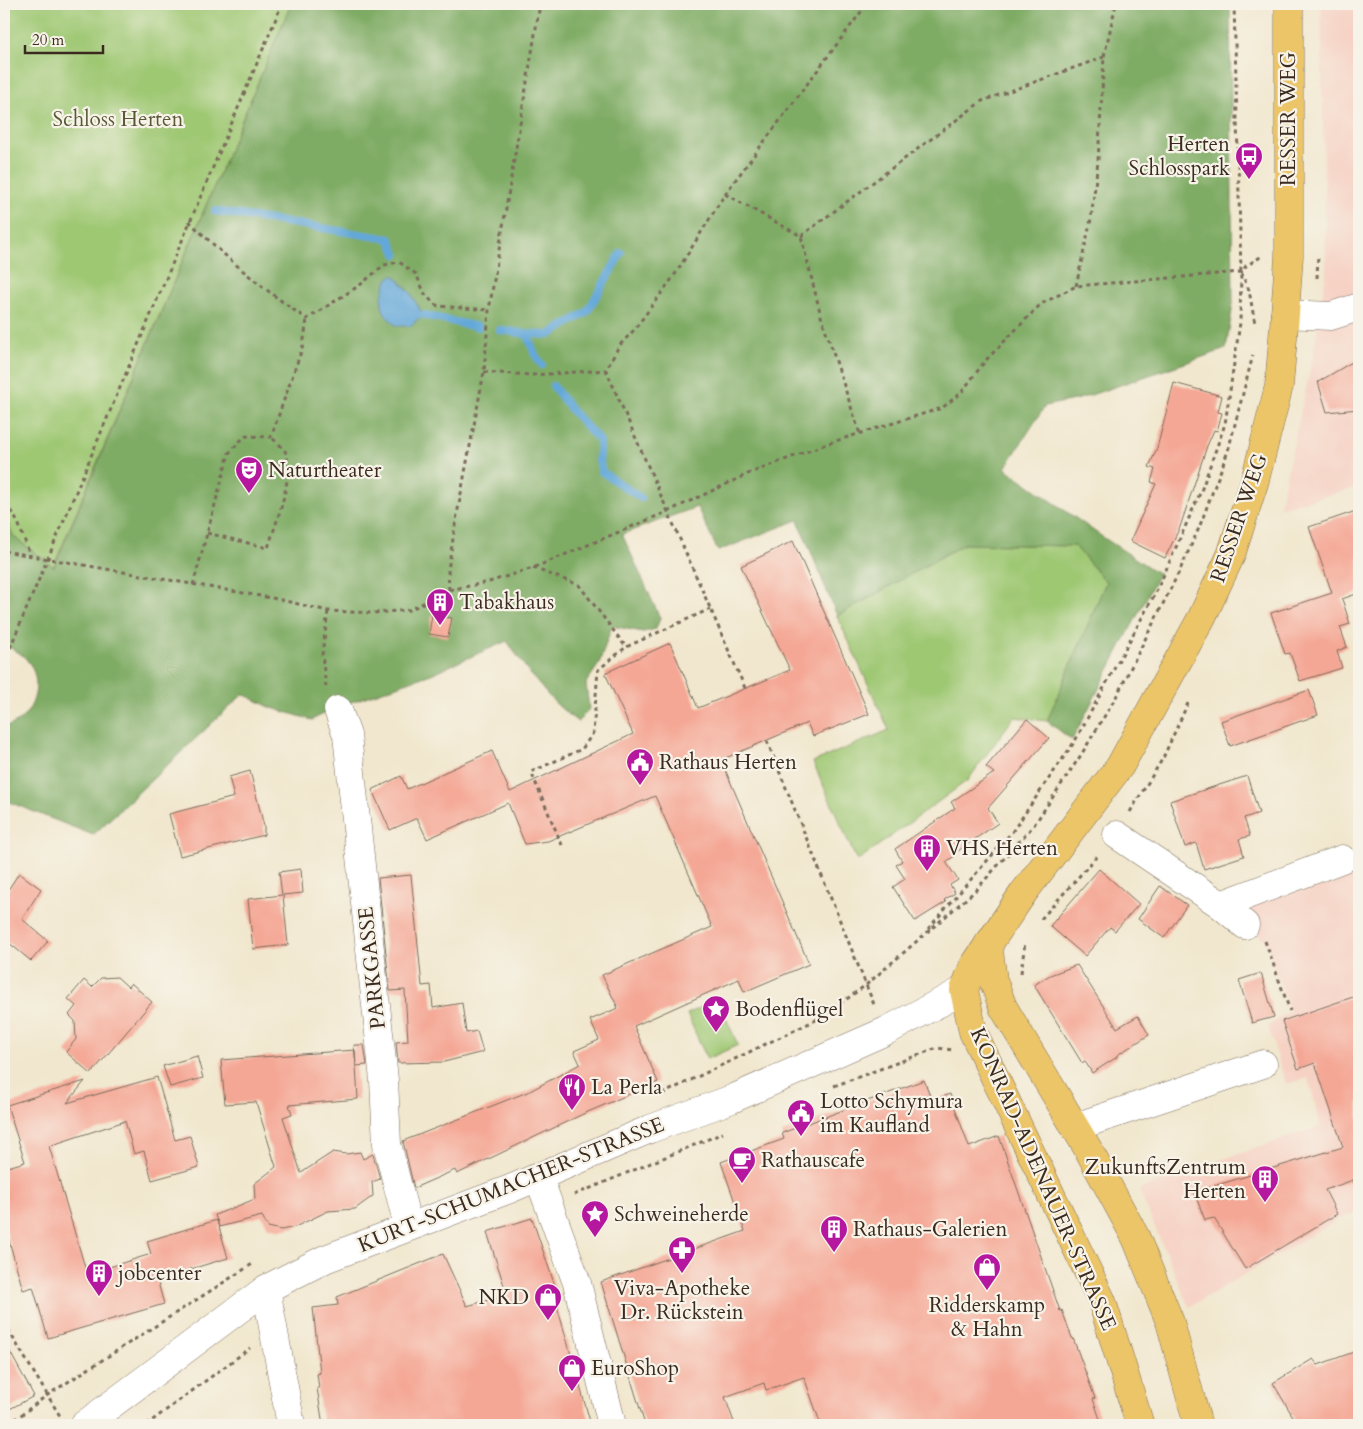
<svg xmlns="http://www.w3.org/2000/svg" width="1363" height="1429" viewBox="0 0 1363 1429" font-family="Cardo,serif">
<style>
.built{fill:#f6d2c4}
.green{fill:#9fc873;stroke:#6d7948}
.forest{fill:#7fac65;stroke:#5d6b42}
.water{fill:#64a8d9;stroke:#50697c}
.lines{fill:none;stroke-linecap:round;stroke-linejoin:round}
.stream{stroke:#64a8d9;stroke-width:8}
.building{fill:#f5a795}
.minor-casing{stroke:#7b6c5c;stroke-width:29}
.major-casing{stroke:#7b6c5c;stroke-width:29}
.path{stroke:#7b6c5c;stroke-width:3;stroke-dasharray:4 4;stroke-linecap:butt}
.minor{stroke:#fff;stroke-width:28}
.major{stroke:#ecc569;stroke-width:28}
.labels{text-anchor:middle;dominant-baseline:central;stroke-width:4.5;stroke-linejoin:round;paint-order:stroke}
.park-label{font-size:21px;fill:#595938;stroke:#f7f3e8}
.street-label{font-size:21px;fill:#3b2a1e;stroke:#f7f3e8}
.poi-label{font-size:21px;fill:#3b2a1e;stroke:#f7f3e8;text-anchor:start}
</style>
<rect width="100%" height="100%" fill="#f7f3e8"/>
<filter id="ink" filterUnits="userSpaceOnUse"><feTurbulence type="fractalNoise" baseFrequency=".02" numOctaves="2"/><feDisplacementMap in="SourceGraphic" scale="10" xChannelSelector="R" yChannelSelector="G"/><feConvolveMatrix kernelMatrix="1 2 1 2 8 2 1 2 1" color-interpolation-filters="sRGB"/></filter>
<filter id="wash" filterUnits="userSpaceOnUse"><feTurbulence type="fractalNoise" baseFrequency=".0096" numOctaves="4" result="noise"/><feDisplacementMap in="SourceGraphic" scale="20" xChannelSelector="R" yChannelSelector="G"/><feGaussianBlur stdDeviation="1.12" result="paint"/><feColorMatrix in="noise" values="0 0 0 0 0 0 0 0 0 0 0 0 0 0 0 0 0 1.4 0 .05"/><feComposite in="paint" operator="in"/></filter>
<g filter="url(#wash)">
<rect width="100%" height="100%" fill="#f1e7ce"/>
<!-- built -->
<g class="built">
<path d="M1321,4H1359V487L1279,508L1313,357L1326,273Z"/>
<path d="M1359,861V1211L1341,1218L1189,1307L1139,1190L1165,1179L1321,1126L1308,1078L1286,1084L1268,1026L1290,1011L1265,940L1221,905Z"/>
</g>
<!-- green -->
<g class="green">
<path d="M4,4H291L53,567L14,537L4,516Z"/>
<path d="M964,544L1075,546L1106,582L1047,721L1014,717L968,780L857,861L813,762L889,730L837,616Z"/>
<path d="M718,1000L738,1045L707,1059L687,1014Z"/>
</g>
<!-- forest -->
<path class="forest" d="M291,4H1230L1233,304L1226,349L1079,399L1045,406L1005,468L1101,536L1159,574L1072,740L1047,721L1106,582L1075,546L964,544L837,616L798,520L718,551L697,507L622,534L660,618L656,629L643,632L612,626L599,664L586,683L589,709L578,722C549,702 527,670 507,641L431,674L334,708L312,720L272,708L243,694L93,835L4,800V727C33,722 46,682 27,660C21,653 13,649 4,645V516L14,537L54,567Z"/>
<!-- water -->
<path class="water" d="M394,275L410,292L423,315L410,326H397C378,311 379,300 388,278Z"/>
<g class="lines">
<!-- stream -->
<g class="stream">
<path d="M215,211L390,239L396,254"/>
<path d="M423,315L478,327"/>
<path d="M500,330L527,334L549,335L587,312L621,253"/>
<path d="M527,334L535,355L542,365"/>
<path d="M553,386L573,412L600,441L599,460L602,472L641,498"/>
</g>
</g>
<g id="blocks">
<!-- building -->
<g class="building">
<path d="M1359,358V409L1327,412L1318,382Z"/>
<path d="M1174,383L1222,396L1218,412L1222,413L1217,431L1214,430L1207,446L1180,527L1165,558L1130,541L1156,484L1151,482L1155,469L1149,467L1157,448Z"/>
<path d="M1359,510V593L1342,599L1350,624L1340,627L1347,647L1337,651L1342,668L1300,681L1290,653L1285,654L1271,613L1332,593L1309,527Z"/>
<path d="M793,541L869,714L813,736L807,723L721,760L809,964L744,992L739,979L634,1026L658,1082L583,1114L457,1174L455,1170L414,1188L403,1141L530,1091L580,1064L574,1051L599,1040L590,1020L618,1008L602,975L712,927L655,796L548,841L525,844L508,803L427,839L417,818L390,830L372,790L401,776L407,789L492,751L510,792L633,734L605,673L670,643L698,708L790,670L741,566Z"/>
<path d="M432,615L452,618L448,637L429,634Z"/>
<path d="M1309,690L1318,715L1230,746L1221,721Z"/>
<path d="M1027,719L1049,738L988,808L998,823L955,853L956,855L946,862L958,880L950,885L955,893L944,900L946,902L915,921L893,887L905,879L896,865L902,861L895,849L955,808L951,802L994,773L986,767Z"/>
<path d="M250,771L264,826V835L180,856L169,814L234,797L229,777Z"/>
<path d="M1247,776L1259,813L1244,818L1250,836L1239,839L1244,856L1204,869L1196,843L1185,847L1170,801Z"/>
<path d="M301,869L303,893L283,895L288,945L253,949L248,899L282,895L279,872Z"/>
<path d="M1099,869L1139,904L1115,931L1110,927L1085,956L1050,926Z"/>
<path d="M19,873L41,889L22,919L48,941L31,961L8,942L4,948V896Z"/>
<path d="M411,875L422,986L431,985L433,1008L462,1003L466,1033L477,1031L483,1052L444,1062L398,1063L396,1042L408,1041L405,990L390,991L378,878Z"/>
<path d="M1160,886L1187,905L1164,938L1138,919Z"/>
<path d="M1077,965L1117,1028L1138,1016L1149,1035L1117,1055V1057L1092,1073L1085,1061L1082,1063L1034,985L1050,975Z"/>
<path d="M1261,973L1274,1017L1252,1023L1239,980Z"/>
<path d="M117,977L128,987L131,983L152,1002L91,1074L66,1052L76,1039L75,1021L69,1015L76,1006L68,999L84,980L92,987L101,978Z"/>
<path d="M1359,995V1185L1355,1186L1353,1180L1325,1190L1337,1214L1245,1269L1214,1218L1205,1220L1194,1192L1343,1147L1315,1063L1298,1069L1282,1021Z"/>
<path d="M354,1045H364L367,1065L356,1066Z"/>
<path d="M355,1050L358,1099L289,1105L292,1114L283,1117L301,1173L333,1152L346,1154L360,1152L363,1159L373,1154L380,1179L372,1182L373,1196L355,1209L328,1211L295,1227L281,1230L268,1227L262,1216L219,1227L215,1215L255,1199L254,1184L276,1167L256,1102L225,1104L221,1060Z"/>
<path d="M197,1056L203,1078L170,1087L163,1066Z"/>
<path d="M157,1077L175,1140L190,1136L199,1167L152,1180L144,1151L134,1154L125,1121L49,1146L87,1274L151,1254L147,1241L217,1220L228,1258L157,1279L164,1304L48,1338L33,1287L23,1290L4,1223V1168L25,1162L7,1105L85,1081L67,1103Z"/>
<path d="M924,1080L932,1101L950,1094L969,1147L999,1136L1060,1311L1062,1310L1072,1338H1073L1095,1398L1093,1399L1102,1425H821L804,1377L766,1390L764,1383L725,1397L735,1425H645L601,1282L745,1231L721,1162L784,1139L782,1133Z"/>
<path d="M532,1218L559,1298L555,1299L591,1425H323L317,1388H319L317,1374L320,1373L313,1308L338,1305L337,1297L443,1254L467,1306L507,1295L487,1232Z"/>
<path d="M4,1341L34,1396L4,1412Z"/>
<path d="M1359,1350V1425H1298L1273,1383L1313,1359L1318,1365Z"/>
</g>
</g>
</g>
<g filter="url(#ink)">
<use href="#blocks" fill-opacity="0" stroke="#7b6c5c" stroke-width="1"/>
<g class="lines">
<!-- minor casing -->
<g class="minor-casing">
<g id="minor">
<path d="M1285,314L1331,316L1359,307"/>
<path d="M338,710L347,735L384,1080L387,1144L408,1226"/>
<path d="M1117,835L1221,905L1245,925"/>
<path d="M1221,905L1342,859"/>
<path d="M1075,1127L1263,1064"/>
<path d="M539,1178L577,1283L612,1425"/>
<path d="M266,1289L291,1425"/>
<path d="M84,1425L266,1289L325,1259L510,1189L650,1129L732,1099L886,1031L964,990"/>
</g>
</g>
<!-- major casing -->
<g class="major-casing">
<g id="major">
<path d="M988,944L993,980L1003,1007L1088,1149L1136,1238L1170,1322L1198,1425"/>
<path d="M1140,1425L1102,1301L973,1032L964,990L973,967L1024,892L1120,766L1202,617L1231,555L1255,480L1279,386L1285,314L1289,256V4"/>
</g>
</g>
<!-- path -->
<g class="path">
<path d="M725,194L801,236L821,316L860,434"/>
<path d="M189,221C226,258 264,290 307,319L360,285L384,265L399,262L416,274L426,296L438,306L489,310"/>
<path d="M801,236L982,101L1104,57"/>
<path d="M1241,272L1249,290L1255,324"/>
<path d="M1317,278L1318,254"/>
<path d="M1076,286L1091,219L1098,161L1104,57L1116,4"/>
<path d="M484,372L533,375L606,370"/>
<path d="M4,496L19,525L30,555"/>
<path d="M207,533L268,548C276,522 295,476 285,451C282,446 275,441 271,437"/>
<path d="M4,551L277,599L328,611L373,613L409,610L449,590L489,582L533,568L669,511L750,473L829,443L942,408L961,393L985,361L1041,304L1076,286L1241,272L1246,266L1262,256"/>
<path d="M533,568L579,585L626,647L710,609"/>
<path d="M193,585L229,453L245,436L271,437L303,346L307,319"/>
<path d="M449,590L448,570L456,520L484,372L489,310L540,4"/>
<path d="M10,648L282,4"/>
<path d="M326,687L322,655L328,611"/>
<path d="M745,688L606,370L619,346L634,330L674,276L725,194L867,4"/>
<path d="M767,741L875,1007"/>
<path d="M1130,812L1163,758L1188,703"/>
<path d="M562,845L531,772L582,749L593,733L598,670L626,647"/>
<path d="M1041,919L1098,855"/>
<path d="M928,929L1012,832L1075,741L1157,590L1201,491L1225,424L1240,323L1241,272L1234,4"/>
<path d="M1265,941L1290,1011"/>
<path d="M1021,973L1025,942"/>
<path d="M834,1086L937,1048L953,1050"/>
<path d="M662,1094L822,1017L866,985L975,891L1034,825L1081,755L1116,697L1179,572L1199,528L1228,451L1253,355"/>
<path d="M574,1195L723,1133"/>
<path d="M4,1323L60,1416"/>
<path d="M8,1425L46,1396L254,1263"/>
<path d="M146,1425L250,1348"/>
</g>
<!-- minor -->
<use href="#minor" class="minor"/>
<!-- major -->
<use href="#major" class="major"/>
</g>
</g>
<!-- icons -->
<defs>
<g id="bus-pin" transform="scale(1.4375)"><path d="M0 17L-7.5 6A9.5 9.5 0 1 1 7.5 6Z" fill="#b5179e" stroke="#f7f3e8"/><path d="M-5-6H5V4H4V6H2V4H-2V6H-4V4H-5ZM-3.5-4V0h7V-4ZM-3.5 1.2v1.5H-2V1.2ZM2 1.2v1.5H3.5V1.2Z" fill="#fff"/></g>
<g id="theatre-pin" transform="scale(1.4375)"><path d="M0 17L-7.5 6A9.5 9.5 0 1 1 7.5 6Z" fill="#b5179e" stroke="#f7f3e8"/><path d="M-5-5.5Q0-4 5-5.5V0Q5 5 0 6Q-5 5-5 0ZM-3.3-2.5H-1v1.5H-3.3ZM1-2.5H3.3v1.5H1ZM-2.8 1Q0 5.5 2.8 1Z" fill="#fff"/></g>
<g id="building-pin" transform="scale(1.4375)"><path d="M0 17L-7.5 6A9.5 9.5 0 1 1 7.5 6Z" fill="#b5179e" stroke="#f7f3e8"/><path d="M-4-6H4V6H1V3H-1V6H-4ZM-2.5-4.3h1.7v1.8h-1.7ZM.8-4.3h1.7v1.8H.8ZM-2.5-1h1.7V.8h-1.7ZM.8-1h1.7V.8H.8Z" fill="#fff"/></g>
<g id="civic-pin" transform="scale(1.4375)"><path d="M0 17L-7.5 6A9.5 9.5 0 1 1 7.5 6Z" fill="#b5179e" stroke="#f7f3e8"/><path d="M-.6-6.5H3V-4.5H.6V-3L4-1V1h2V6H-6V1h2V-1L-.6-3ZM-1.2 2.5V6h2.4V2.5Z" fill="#fff"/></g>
<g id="sight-pin" transform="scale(1.4375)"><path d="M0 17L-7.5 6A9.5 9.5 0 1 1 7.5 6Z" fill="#b5179e" stroke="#f7f3e8"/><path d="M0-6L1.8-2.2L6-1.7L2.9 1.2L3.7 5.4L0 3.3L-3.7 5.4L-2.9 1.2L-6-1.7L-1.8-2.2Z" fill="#fff"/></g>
<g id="restaurant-pin" transform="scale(1.4375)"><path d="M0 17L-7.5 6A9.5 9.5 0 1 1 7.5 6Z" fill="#b5179e" stroke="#f7f3e8"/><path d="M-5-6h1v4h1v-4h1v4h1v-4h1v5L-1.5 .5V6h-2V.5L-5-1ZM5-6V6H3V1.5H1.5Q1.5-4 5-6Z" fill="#fff"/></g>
<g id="cafe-pin" transform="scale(1.4375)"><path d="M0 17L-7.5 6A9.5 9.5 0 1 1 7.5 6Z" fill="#b5179e" stroke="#f7f3e8"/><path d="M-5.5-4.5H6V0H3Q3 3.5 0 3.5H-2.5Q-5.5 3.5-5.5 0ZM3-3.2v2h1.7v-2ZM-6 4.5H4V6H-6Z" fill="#fff"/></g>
<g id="pharmacy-pin" transform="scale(1.4375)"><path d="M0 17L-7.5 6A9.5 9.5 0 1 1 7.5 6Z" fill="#b5179e" stroke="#f7f3e8"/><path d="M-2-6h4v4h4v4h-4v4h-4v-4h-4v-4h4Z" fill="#fff"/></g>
<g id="shop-pin" transform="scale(1.4375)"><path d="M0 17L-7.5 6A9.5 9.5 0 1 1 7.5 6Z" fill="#b5179e" stroke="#f7f3e8"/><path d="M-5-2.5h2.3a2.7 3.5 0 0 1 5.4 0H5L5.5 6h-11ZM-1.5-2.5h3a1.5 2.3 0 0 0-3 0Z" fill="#fff"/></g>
</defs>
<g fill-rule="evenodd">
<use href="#bus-pin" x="1249" y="156"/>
<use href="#theatre-pin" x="249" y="470"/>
<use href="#building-pin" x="440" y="602"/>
<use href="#civic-pin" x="640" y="762"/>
<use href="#building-pin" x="927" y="848"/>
<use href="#sight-pin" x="716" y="1009"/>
<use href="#restaurant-pin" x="572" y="1087"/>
<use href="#civic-pin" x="801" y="1113"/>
<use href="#cafe-pin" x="742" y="1160"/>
<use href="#building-pin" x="1265" y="1179"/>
<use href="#sight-pin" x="595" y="1214"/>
<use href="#building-pin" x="834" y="1229"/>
<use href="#pharmacy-pin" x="682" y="1250"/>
<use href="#shop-pin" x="987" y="1267"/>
<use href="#building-pin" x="99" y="1273"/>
<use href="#shop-pin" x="548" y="1297"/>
<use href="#shop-pin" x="572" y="1368"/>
</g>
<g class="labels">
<!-- park labels -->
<g class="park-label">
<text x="118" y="119">Schloss Herten</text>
</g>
<!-- street labels -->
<g class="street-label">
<text transform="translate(1288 119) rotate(-90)">RESSER WEG</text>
<text transform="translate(1239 518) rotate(-71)">RESSER WEG</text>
<text transform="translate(372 968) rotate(-96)">PARKGASSE</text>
<text transform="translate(1043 1179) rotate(66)">KONRAD-ADENAUER-STRASSE</text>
<text transform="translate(511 1185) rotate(-22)">KURT-SCHUMACHER-STRASSE</text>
</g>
<!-- poi labels -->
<g class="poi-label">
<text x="1230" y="144" text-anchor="end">Herten<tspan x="1230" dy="24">Schlosspark</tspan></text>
<text x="268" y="470">Naturtheater</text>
<text x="459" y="602">Tabakhaus</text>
<text x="659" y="762">Rathaus Herten</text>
<text x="946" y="848">VHS Herten</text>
<text x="735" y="1009">Bodenflügel</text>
<text x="591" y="1087">La Perla</text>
<text x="820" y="1101">Lotto Schymura<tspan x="820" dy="24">im Kaufland</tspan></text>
<text x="761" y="1160">Rathauscafe</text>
<text x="1246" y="1167" text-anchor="end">ZukunftsZentrum<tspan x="1246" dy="24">Herten</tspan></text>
<text x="614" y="1214">Schweineherde</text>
<text x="853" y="1229">Rathaus-Galerien</text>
<text x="118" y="1273">jobcenter</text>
<text x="682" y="1288" text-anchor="middle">Viva-Apotheke<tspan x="682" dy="24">Dr. Rückstein</tspan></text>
<text x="529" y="1297" text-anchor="end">NKD</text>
<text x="987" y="1305" text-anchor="middle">Ridderskamp<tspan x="987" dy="24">&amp; Hahn</tspan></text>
<text x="591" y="1368">EuroShop</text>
</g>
</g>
<!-- margin -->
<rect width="1363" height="1429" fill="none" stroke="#f7f3e8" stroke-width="20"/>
<!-- scale -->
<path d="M25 45v8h78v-8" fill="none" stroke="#3b2a1e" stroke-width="2.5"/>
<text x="32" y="45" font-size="15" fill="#3b2a1e" stroke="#f7f3e8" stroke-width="4" paint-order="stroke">20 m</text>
</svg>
